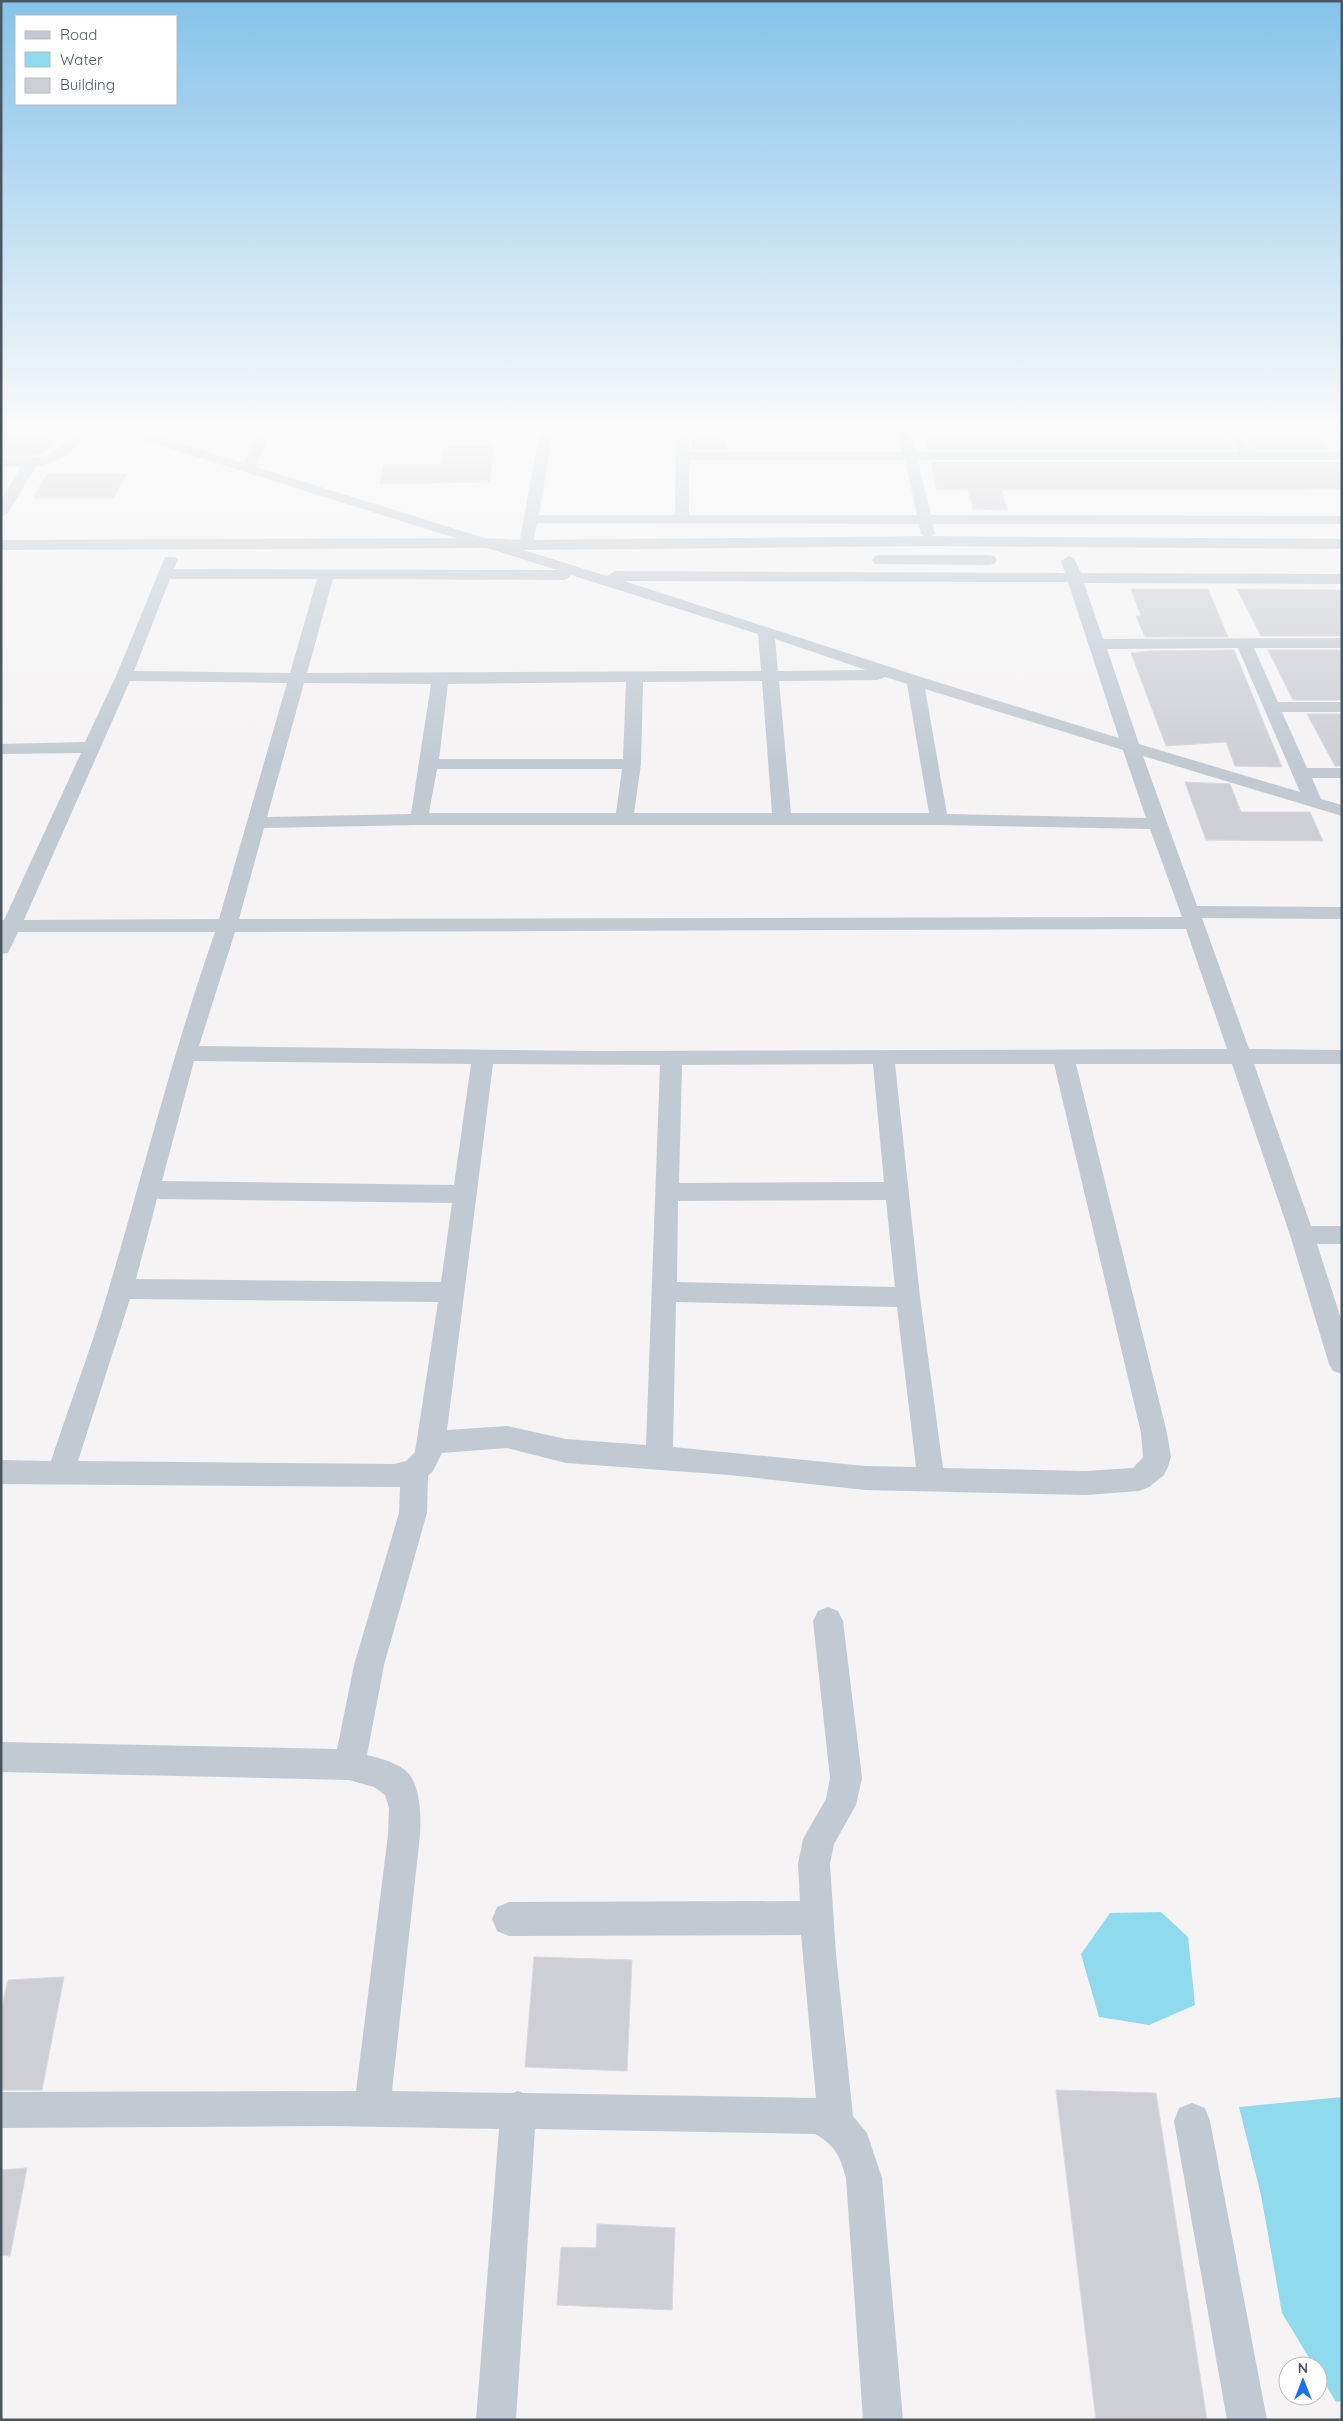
<svg xmlns="http://www.w3.org/2000/svg" width="1343" height="2421" viewBox="0 0 1343 2421" font-family="Quicksand,sans-serif">
<style>
.water{fill:#90daee}
.building{fill:#cdcfd5;stroke:#d7d9de}
.lines{fill:none;stroke-linecap:round;stroke-linejoin:round}
.minor{fill:#c1cad2;fill-rule:evenodd}
.tertiary{fill:#c1cad2;fill-rule:evenodd}
</style>
<rect width="100%" height="100%" fill="#f5f3f3"/>
<!-- water -->
<g class="water">
<path d="M1161,1912L1188,1937L1195,2005L1149,2025L1099,2017L1081,1954L1110,1913Z"/>
<path d="M1342,2097V2401L1336,2402L1318,2372V2366H1314L1282,2313L1261,2195L1239,2107Z"/>
</g>
<!-- building -->
<g class="building">
<path d="M922,424H1219L1235,450H928Z"/>
<path d="M1236,424H1315L1330,450H1252Z"/>
<path d="M1,425L58,426L62,428L45,453L30,456H1Z"/>
<path d="M723,430L728,450H691V431Z"/>
<path d="M493,446L490,482L380,484L384,464H441L444,447Z"/>
<path d="M931,462H1337L1342,463V489L1002,490L1007,510L973,509L968,490H937Z"/>
<path d="M47,474H126L114,498H33Z"/>
<path d="M1131,589H1208L1228,637H1145L1136,616H1141Z"/>
<path d="M1237,589L1342,590V636H1261Z"/>
<path d="M1234,650L1282,767L1235,766L1226,742L1166,746L1131,653L1150,651Z"/>
<path d="M1268,650H1342V700H1293Z"/>
<path d="M1307,714H1342V766H1335Z"/>
<path d="M1185,782L1230,784L1241,812H1310L1323,841L1206,840Z"/>
<path d="M534,1957L632,1960L627,2071L525,2067Z"/>
<path d="M64,1977L42,2090H1V2010L8,1980Z"/>
<path d="M1056,2090L1156,2093L1207,2420H1096Z"/>
<path d="M27,2168L10,2256L1,2255V2170Z"/>
<path d="M597,2224L675,2228L672,2310L557,2305L561,2247L596,2248Z"/>
</g>
<g class="lines">
<!-- minor -->
<g class="minor">
<path d="M59,424L79,425L83,437C70,455 58,463 36,466L8,513L1,517V500L21,467L1,466V458C27,459 53,461 69,437L68,430Z"/>
<path d="M100,424H120L243,463L262,424H274L256,467L607,576L615,571L1065,573L1061,561L1069,556L1074,558L1081,573L1342,574V584L1084,583L1103,639L1342,638V648H1254L1278,702H1342V712H1282L1307,768H1342V778H1312L1321,799L1342,805V816L1143,756L1197,906L1342,907V919L1202,918L1249,1049L1342,1050V1064H1254L1311,1226H1342V1244H1317L1342,1322V1374L1333,1371L1329,1364L1290,1235L1232,1064H1076L1167,1433L1171,1457L1168,1467L1164,1475L1149,1487L1139,1491L1086,1495L865,1490L729,1475L566,1463L507,1448L442,1453L433,1471L428,1476L427,1513L384,1665L367,1755C380,1758 400,1763 409,1774C421,1789 421,1818 420,1835L392,2091L513,2093L518,2091L523,2093L816,2098L801,1935L509,1936L497,1931L492,1919L497,1907L509,1902L800,1901L798,1864L803,1839L826,1799L830,1778L813,1621L818,1611L828,1607L838,1611L843,1621L862,1778L856,1805L834,1844L830,1864L836,1954L853,2116L867,2133L882,2178L903,2420H863L846,2178C840,2156 835,2145 815,2134L535,2129L516,2420H476L499,2129L331,2126L1,2128V2092L356,2091L388,1835L389,1808L385,1795L374,1787L349,1780L1,1772V1742L337,1749L354,1665L399,1513L400,1487L1,1484V1460L51,1461C70,1403 92,1346 109,1288C144,1169 174,1049 215,932H18L8,953L1,954V920H4L81,753L1,754V744L85,742L116,676L165,557H175L178,560L174,569L557,570L102,427ZM571,575L758,634L761,671L307,673L333,579L564,580L569,578ZM170,579H317L290,673L134,671ZM624,581L1068,582L1119,738L921,677ZM775,639L866,670L778,671ZM1238,648L1300,792L1139,744L1107,649ZM885,677L907,684L929,813H791L779,681L878,680ZM130,681L287,683L219,919L24,920ZM762,681L772,813H634L641,764L643,682ZM626,682L623,759H439L448,684ZM304,683L431,684L411,814L267,817ZM925,689L1123,750L1146,818L947,814ZM437,769H622L616,813H429ZM419,825H939L1150,829L1182,917L239,919L264,828ZM1186,929L1227,1049L597,1051L199,1046L235,932ZM194,1061L471,1064L454,1185L162,1181ZM493,1064L660,1065L646,1445L566,1439L507,1426L447,1430ZM873,1064L884,1182L679,1183L682,1065ZM895,1064H1054L1141,1433L1143,1457L1133,1468L1086,1471L943,1468L920,1297ZM157,1199L452,1203L441,1282L136,1279ZM886,1200L895,1287L677,1282L678,1201ZM130,1299L438,1302L415,1452L406,1461L394,1464L78,1461ZM676,1302L897,1307L916,1467L865,1466L673,1447Z"/>
<path d="M541,424H554L539,515H675L676,424H689V452H902L894,424H906L916,452H1238L1221,424H1234L1251,452H1342V460H918L931,515L1342,516V524H933L935,534L928,538L921,534L919,524L537,523L533,545L526,549L519,545ZM689,460H905L917,515H689Z"/>
<path d="M1328,424H1342V437L1337,436Z"/>
<path d="M1192,2103L1205,2108L1210,2121L1267,2420H1227L1174,2121L1179,2108Z"/>
</g>
<!-- tertiary -->
<g class="tertiary">
<path d="M928,536L1342,539V549L928,546L526,550L482,548L1,550V540L482,538L526,540Z"/>
<path d="M881,555H988L994,556L997,560L994,564L988,565L875,564L872,560L875,556Z"/>
</g>
</g>
<!-- sky -->
<linearGradient id="sky" x2="0" y2="1"><stop stop-color="#85c3ea"/><stop offset="0.56" stop-color="#fafafa"/><stop offset="1" stop-color="#fafafa" stop-opacity="0"/></linearGradient>
<rect width="1343" height="763" fill="url(#sky)"/>
<!-- border -->
<rect width="1343" height="2421" fill="none" stroke="#4a5661" stroke-width="5"/>
<!-- legend -->
<rect x="15" y="15" width="162" height="90" fill="#ffffff" stroke="#b7bbc0"/>
<rect x="25" y="31" width="25" height="8" fill="#c1cad2" stroke="#b7bbc0"/>
<text x="60" y="40" font-size="15" fill="#4a5661">Road</text>
<rect x="25" y="52" width="25" height="15" fill="#90daee" stroke="#b7bbc0"/>
<text x="60" y="65" font-size="15" fill="#4a5661">Water</text>
<rect x="25" y="78" width="25" height="15" fill="#cdcfd5" stroke="#b7bbc0"/>
<text x="60" y="90" font-size="15" fill="#4a5661">Building</text>
<!-- north arrow -->
<g transform="translate(1303 2381)"><circle r="24" fill="#ffffff" stroke="#b7bbc0"/>
<path d="M0-4L9 19L0 12L-9 19Z" fill="#1a73e8"/>
<text y="-8" font-size="14" font-weight="bold" text-anchor="middle" fill="#4a5661">N</text>
</g>
</svg>
